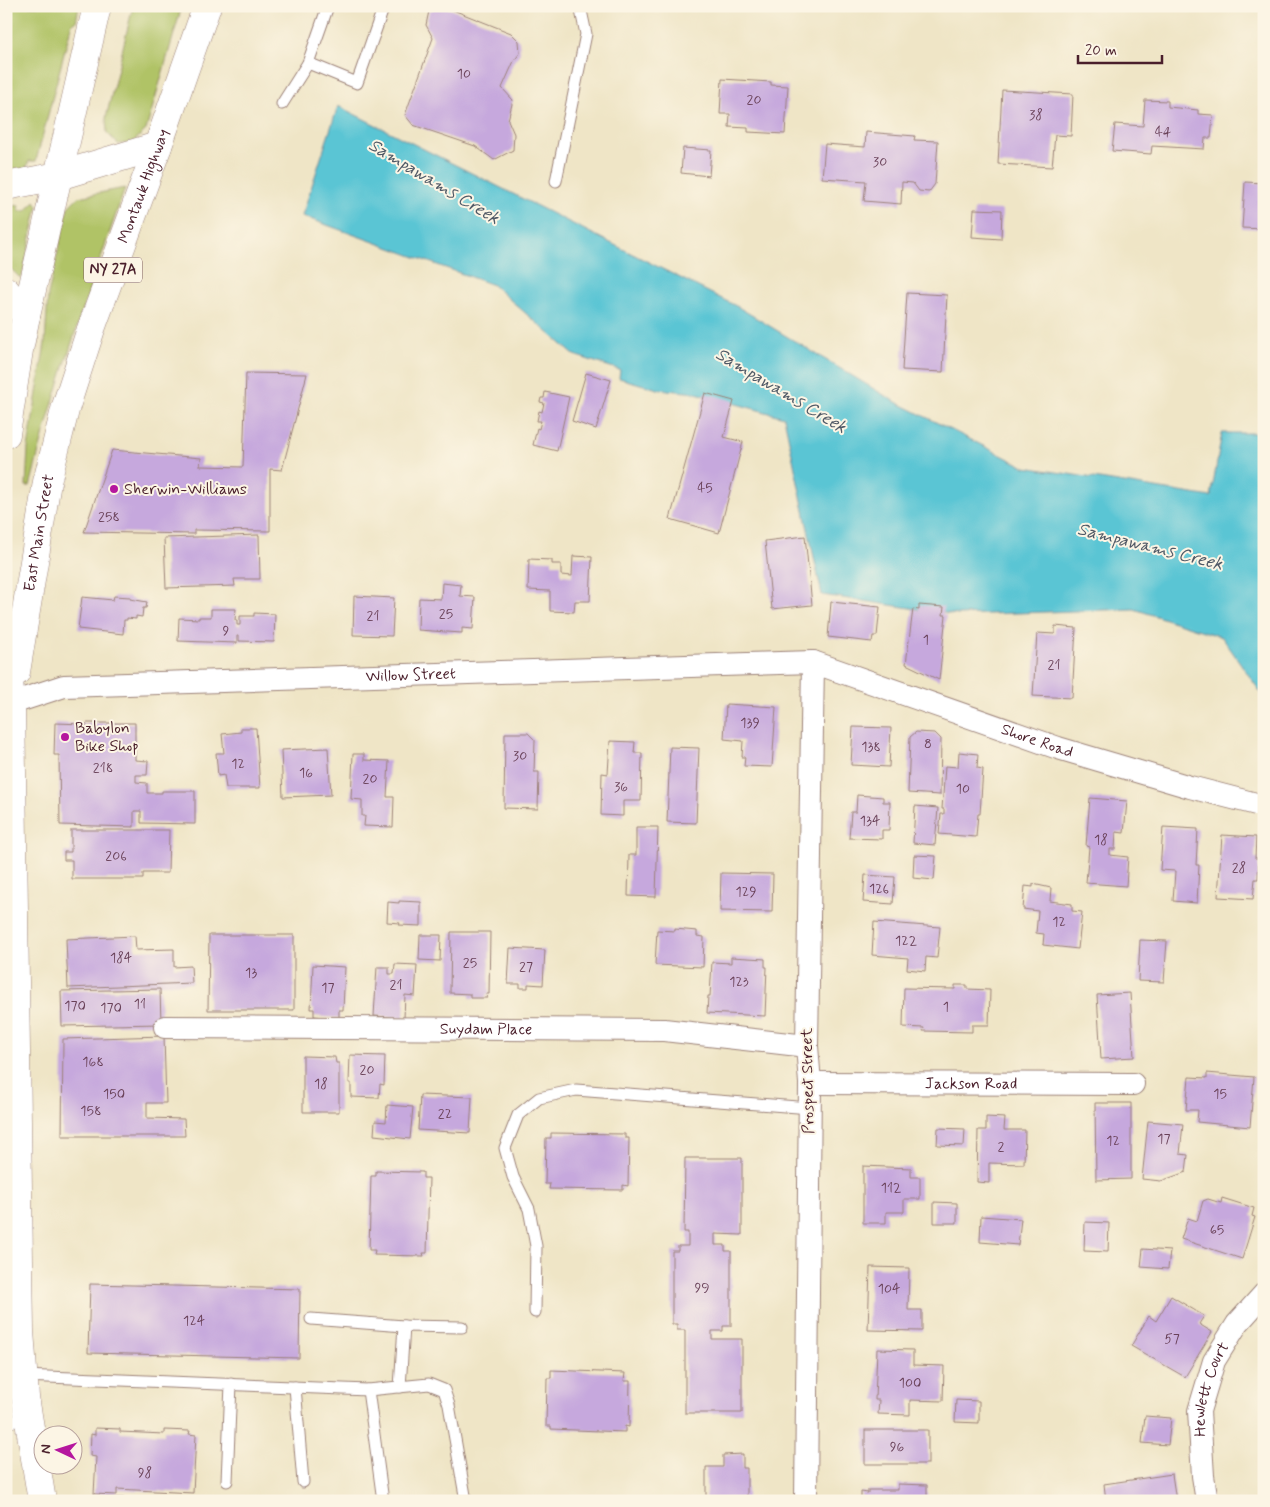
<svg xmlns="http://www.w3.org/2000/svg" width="1270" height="1507" viewBox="0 0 1270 1507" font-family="Mynerve,sans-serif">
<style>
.green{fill:#b0c366;stroke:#7d7148}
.water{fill:#5ac5d4;stroke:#527280}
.building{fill:#c6a8dd}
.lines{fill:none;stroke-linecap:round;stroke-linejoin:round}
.service-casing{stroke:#9c8278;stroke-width:13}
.minor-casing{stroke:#9c8278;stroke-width:24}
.primary-casing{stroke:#9c8278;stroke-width:29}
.service{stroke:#fff;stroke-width:11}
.minor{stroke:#fff;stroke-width:22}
.primary{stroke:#fff;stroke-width:28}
.poi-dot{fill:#b5179e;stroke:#fcf5e5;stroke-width:2}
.labels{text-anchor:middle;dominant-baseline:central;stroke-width:4;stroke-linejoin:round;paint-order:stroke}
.number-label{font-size:14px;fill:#694158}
.shield{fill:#fcf5e5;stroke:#7f5f63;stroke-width:1}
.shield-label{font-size:15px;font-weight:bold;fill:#4a1f2b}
.street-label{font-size:16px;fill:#4a1f2b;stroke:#fcf5e5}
.poi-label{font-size:16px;fill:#4a1f2b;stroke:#fcf5e5;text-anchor:start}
.water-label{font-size:18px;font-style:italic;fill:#505966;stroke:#fcf5e5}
</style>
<rect width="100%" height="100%" fill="#fcf5e5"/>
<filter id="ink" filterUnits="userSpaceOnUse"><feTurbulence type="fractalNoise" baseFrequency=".02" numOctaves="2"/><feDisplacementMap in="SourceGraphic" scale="10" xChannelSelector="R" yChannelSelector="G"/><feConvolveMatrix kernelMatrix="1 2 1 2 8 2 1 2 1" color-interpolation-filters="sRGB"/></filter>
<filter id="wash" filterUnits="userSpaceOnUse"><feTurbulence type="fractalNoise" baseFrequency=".0096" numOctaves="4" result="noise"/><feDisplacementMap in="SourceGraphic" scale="20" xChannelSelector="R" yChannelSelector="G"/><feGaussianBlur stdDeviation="1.12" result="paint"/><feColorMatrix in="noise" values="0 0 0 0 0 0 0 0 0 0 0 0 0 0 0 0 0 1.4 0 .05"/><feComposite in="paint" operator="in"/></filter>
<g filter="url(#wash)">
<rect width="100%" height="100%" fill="#efe5c6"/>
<!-- green -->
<g class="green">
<path d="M6,6H79L76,22L72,23L36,161H29L26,169L6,173Z"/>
<path d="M133,6H182L146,130L132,143L118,144L107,133L106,118Z"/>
<path d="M125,188C91,287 55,384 30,486H26L28,448L45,343L48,295L68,207L78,197Z"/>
<path d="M35,201L38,206L22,277H19L6,264V207L19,205V211H26Z"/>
</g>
<!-- water -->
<path class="water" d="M338,106L738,307L894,401L1025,467L1211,497L1222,433H1264V697L1222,637L1134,609L958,615L822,595L784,417L696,393L658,389L619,378L620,370L574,355L493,285L302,216Z"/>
<g id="blocks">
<!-- building -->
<g class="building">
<path d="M439,6H443L511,33L519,41L520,53L514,61L502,88L513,100L508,120L514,134L513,150L494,160L475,146L413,125L405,115L433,38L426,25L429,11Z"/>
<path d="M722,79L771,82V85L788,86L785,134L748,132V128L729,127L730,114H720Z"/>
<path d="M1002,90L1073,94L1071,136L1055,135L1052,167L998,164Z"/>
<path d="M1145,100L1168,101V107L1198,110V114L1213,115L1211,138H1205L1204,149L1152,146L1151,154L1112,151L1115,124L1143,126Z"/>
<path d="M866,132L915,136L914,140L938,141L935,184L929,192L919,191L913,183L902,182L901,204L864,201L866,181L822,178L825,144L865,147Z"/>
<path d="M683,148L711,150L709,176L681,173Z"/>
<path d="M1245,182L1264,183V229L1242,228Z"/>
<path d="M974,209L1002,210L1001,239L972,237Z"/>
<path d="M907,293L947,295L943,372L902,370Z"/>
<path d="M246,373L307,374L282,470L270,469V531L194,530V534L84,532L112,450L201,458L200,466L243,467Z"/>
<path d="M586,373L611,380L596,429L572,421Z"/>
<path d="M545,392L569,397L557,451L533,445L537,428L539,429L541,421H537L539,411L542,412L544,403L540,402L541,398H544Z"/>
<path d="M705,393L734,401L724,437L743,442L719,533L670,519Z"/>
<path d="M259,535L260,579H234L235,586L166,588L164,538Z"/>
<path d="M805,536L812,605L772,609L765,541Z"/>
<path d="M573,556L592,557L590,601H575L574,612L550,611V591L528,590L529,559L552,560V564H561V575L572,576Z"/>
<path d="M442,583L461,585L460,596L475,597L473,629L462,628V633L418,630L419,598L441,599Z"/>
<path d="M114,596L130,597V599L147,602L146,608H143L142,617L136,616V619L127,618V620H124L123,634L78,629L82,597L113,600Z"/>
<path d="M354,596L394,598L392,636L353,635Z"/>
<path d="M831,602L880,607L877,636H873L872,642L828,637Z"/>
<path d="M919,605L944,607L943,615H946L939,680L906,664L913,609L919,610Z"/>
<path d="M211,609H236L235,620H237V625H240V616H254V613L275,614L274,642L239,641V636H237V643L178,641L179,618L199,619V617H211Z"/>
<path d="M1055,626L1076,628L1072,698L1033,696L1037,633L1055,634Z"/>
<path d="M726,704L776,707L772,767L744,766L745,757H742L743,741L724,739Z"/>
<path d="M55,723L84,724L86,726L87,723H135V760L148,761L147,775H136V782L147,783V793H162V791H195V824L141,823V811H134V827L60,825L59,755H54Z"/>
<path d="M853,727L891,728L889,767L851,765Z"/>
<path d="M241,728H256L260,788H226L224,775L218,776L216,753H224L222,734L241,732Z"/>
<path d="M916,732L935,733L941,739L940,795L908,793L910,737Z"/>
<path d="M505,733H528L535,740L534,772H539L538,809L504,808Z"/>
<path d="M610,741L635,742L634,753H642L641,801H623V816L601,815L602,773L608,774Z"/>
<path d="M670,747L699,748L696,823L667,822Z"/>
<path d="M328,748L331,795L283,797L281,750Z"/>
<path d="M959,752L978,754L977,768L983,769L980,814H978L976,837L939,834L941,814H944V809H942L945,766L958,767Z"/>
<path d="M353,754H364V760L389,761L387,797H394L393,827L364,826L365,816H362V800L351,799Z"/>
<path d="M857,795L883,797V802H890L889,830H882V839L849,838L851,812H856Z"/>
<path d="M1090,798L1127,801L1124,833L1116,832L1115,849H1110V855L1128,857L1126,886L1086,883L1089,847L1086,846Z"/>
<path d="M915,806L938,808L935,845L913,843Z"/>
<path d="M636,827H658L656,897L628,896L629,855H636Z"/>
<path d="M1163,827L1198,829L1196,865H1199L1197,903L1173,901L1175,871L1160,870Z"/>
<path d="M71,830H169L168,873H143V879H72V860H64V852H71Z"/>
<path d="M1222,835L1256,837L1255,858H1259L1258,879H1255L1253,899L1218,897Z"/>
<path d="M914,855L936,856L934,880L913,878Z"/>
<path d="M721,873L773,874L772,912L720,911Z"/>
<path d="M865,875L895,877L893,904L863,902Z"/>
<path d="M1033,884L1051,888L1050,901L1072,904V911L1082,912L1078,949L1043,945L1044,934L1036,933L1038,911L1023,909L1025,886L1033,887Z"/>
<path d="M399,901L421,902V926L399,925L400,923L387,922L388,902L399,903Z"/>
<path d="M874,922L940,927L937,958L926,957L925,971L907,969L908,958L872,955Z"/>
<path d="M675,929L697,931V936L704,937L703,967L655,965L657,930L675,931Z"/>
<path d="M451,932H490L489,994H486L487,998H470V994L450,993Z"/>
<path d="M209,935H294V1010H208Z"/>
<path d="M420,935H441L440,961L419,960Z"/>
<path d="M135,936L136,950L174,949V967L191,966L192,983L68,988L66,939Z"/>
<path d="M1140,940L1167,941L1164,982L1138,981Z"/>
<path d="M510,948L545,950L543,985L528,984V988H520V984H508Z"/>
<path d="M731,957L765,959V967H767L765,1016L707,1013L708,996H710L712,962L731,963Z"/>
<path d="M395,964L417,965L415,996L405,995L404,1018L374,1016L377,967H389V974H394Z"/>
<path d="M313,965L345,967L343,1010H339V1018L314,1016V1009H311Z"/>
<path d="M955,985H967V989L990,990L989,1025H972V1032L923,1031L924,1028L903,1027L904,988L955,989Z"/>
<path d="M160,989L161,1024L62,1026L61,991Z"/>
<path d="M1130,993L1134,1057L1101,1059L1097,995Z"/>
<path d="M164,1036L166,1103H147V1118L184,1119L185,1136H62L63,1039Z"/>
<path d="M350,1055L385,1056L384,1085L380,1084L379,1098L351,1097V1083H349Z"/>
<path d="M303,1056L335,1057L336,1063H339V1112H303Z"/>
<path d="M1207,1073L1254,1077L1250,1127L1197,1122L1198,1110H1186L1189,1077L1207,1078Z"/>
<path d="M420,1095L472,1097L470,1133L418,1130Z"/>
<path d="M1095,1103H1131V1179L1096,1180Z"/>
<path d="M387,1105L413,1107L410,1139L374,1135L375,1121L386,1122Z"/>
<path d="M986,1117L1005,1118L1004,1130H1025L1024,1164L989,1163V1183L977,1182L978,1130H986Z"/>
<path d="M1148,1121L1183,1124L1180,1154L1188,1155L1186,1172L1161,1181L1142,1179Z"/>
<path d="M938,1128L965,1129L964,1146L937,1145Z"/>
<path d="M551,1133L625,1134V1138H629L628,1186L623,1185V1190L549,1189L550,1184H545L546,1138H551Z"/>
<path d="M685,1158H742V1235L715,1234V1245H725V1251H731V1326H723V1331H712V1339H742V1413H685V1330H677V1324H672V1251H678V1246H688V1232H684Z"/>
<path d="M863,1166L911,1168V1177H920V1199H904V1212H886V1223H863Z"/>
<path d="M376,1171L423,1172V1178H429L427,1253H423L424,1256L374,1255L375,1250H369L371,1176H376Z"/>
<path d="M1222,1198L1254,1208L1252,1216L1255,1217L1242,1259L1181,1239L1188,1218L1197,1221L1203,1201L1208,1199L1221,1203Z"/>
<path d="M934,1202L957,1203V1223H934Z"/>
<path d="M981,1216L1021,1219L1018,1245L980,1242Z"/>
<path d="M1085,1222L1109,1223L1108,1252L1084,1251Z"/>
<path d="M1143,1249L1170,1251L1168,1269L1141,1267Z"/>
<path d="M870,1267L909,1268L908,1310H922V1331L868,1330Z"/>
<path d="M90,1284L300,1289L299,1358L88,1353Z"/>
<path d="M1171,1296L1204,1316L1199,1324L1212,1332L1185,1377L1131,1346L1149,1316L1156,1321Z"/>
<path d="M877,1349L913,1350V1365L944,1366L943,1401L910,1400V1415L878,1414L879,1400H875Z"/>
<path d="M551,1370L625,1373L624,1381H630L629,1427L625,1426V1432L551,1429V1426H546L547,1378H551Z"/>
<path d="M956,1400L979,1401V1423L955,1422Z"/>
<path d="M1145,1416L1171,1418L1168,1445L1142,1443Z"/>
<path d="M95,1428L120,1429V1432L164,1434V1430L190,1431L189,1434L196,1435L193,1493L117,1489V1495L94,1494L96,1457L90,1456L91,1434L95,1435Z"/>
<rect x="865" y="1430" width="63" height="34"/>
<path d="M743,1454V1468H747V1501H706V1467H723V1455Z"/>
<path d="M1172,1474L1176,1501H1106L1104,1484Z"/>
<path d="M898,1484L927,1485V1501H861V1492L868,1493V1490H898Z"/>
<path d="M93,1497L168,1499V1501H94Z"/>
</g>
</g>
</g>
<g filter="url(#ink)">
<use href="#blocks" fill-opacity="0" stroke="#9c8278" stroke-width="1"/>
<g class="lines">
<!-- service casing -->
<g class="service-casing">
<g id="service">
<path d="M328,6L308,63L357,83L384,6"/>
<path d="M282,104L308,63"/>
<path d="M556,181L586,34L580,6"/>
<path d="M535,1312L536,1246L529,1209L513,1177L505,1148L518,1115L539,1098L576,1090L810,1108"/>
<path d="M311,1319L404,1326L462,1327"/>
<path d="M23,1376L368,1390"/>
<path d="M295,1387L303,1482"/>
<path d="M400,1387L404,1326"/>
<path d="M6,1422L29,1420"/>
<path d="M227,1481L231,1384"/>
<path d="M383,1501L368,1390L429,1384L444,1390L449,1405L466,1501"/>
</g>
</g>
<!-- minor casing -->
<g class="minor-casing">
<g id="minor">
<path id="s1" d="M6,705L64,686L813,662L1058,748L1190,787L1264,806"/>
<path id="s2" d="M165,1027L664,1030L807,1046"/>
<path id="s3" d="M810,1083L1133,1084"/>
<path d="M806,1501L810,1083L807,1046L813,662"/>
<path id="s4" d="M1207,1501L1203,1476L1199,1411L1214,1361L1237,1324L1264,1294"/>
</g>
</g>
<!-- primary casing -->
<g class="primary-casing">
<g id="primary">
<path d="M6,186L58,176L158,146"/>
<path d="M6,291L26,316"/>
<path d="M6,434L19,350L26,316L97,6"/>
<path d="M6,647L11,703L20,1331L25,1397L42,1501"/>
<path id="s5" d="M16,672L47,482L66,406L91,329L158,146L207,6"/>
</g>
</g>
<!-- service -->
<use href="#service" class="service"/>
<!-- minor -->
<use href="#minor" class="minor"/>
<!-- primary -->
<use href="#primary" class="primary"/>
</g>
</g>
<!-- markers -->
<g class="poi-dot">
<circle cx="114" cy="489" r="5"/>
<circle cx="65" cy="737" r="5"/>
</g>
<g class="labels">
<!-- number labels -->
<g class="number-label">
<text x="464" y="74">10</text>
<text x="754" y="100">20</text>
<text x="1036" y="115">38</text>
<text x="1163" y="132">44</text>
<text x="880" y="162">30</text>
<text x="705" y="488">45</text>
<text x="109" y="517">258</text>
<text x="446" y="614">25</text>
<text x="373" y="616">21</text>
<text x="226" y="631">9</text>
<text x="926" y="640">1</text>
<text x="1054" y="665">21</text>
<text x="750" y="723">139</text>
<text x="928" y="744">8</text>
<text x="871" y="747">138</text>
<text x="520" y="756">30</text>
<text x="238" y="764">12</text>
<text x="103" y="768">218</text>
<text x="306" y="773">16</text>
<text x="370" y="779">20</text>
<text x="621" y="787">36</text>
<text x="963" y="789">10</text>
<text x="870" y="821">134</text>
<text x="1101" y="840">18</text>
<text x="116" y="856">206</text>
<text x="1239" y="868">28</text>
<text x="879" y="889">126</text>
<text x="746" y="892">129</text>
<text x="1059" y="922">12</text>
<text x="906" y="941">122</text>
<text x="121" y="958">184</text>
<text x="470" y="963">25</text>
<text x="526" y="967">27</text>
<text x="251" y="973">13</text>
<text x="739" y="982">123</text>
<text x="396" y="985">21</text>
<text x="328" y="988">17</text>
<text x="140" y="1004">11</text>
<text x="75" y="1006">170</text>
<text x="946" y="1007">1</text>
<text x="111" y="1008">170</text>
<text x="93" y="1062">168</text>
<text x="367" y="1070">20</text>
<text x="321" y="1084">18</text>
<text x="114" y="1094">150</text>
<text x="1220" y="1094">15</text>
<text x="91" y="1111">158</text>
<text x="445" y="1114">22</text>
<text x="1164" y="1139">17</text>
<text x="1113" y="1141">12</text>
<text x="1001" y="1147">2</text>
<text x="891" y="1188">112</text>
<text x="1217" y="1230">65</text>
<text x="702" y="1288">99</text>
<text x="889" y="1289">104</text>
<text x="194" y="1321">124</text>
<text x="1172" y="1339">57</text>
<text x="910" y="1383">100</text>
<text x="897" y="1447">96</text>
<text x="145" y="1473">98</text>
</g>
<!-- shield labels -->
<rect class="shield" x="84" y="257.5" width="58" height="25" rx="4"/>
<g class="shield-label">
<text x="113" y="270">NY 27A</text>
</g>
<!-- street labels -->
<g class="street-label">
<text stroke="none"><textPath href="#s5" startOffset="504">Montauk Highway</textPath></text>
<text stroke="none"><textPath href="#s5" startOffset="141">East Main Street</textPath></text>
<text stroke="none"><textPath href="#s1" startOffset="408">Willow Street</textPath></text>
<text stroke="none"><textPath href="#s1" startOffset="1048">Shore Road</textPath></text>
<text stroke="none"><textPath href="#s2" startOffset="321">Suydam Place</textPath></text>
<text transform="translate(808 1081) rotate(-91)">Prospect Street</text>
<text stroke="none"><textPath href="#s3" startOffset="161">Jackson Road</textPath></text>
<text stroke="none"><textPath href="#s4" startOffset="114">Hewlett Court</textPath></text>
</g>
<!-- poi labels -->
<g class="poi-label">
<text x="124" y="489">Sherwin-Williams</text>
<text x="75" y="728">Babylon<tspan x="75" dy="18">Bike Shop</tspan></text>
</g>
<!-- water labels -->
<g class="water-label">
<text transform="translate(434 182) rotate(31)">Sampawams Creek</text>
<text transform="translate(781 391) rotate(31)">Sampawams Creek</text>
<text transform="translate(1150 547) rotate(14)">Sampawams Creek</text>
</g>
</g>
<!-- margin -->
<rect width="1270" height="1507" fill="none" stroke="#fcf5e5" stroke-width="25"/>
<!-- north arrow -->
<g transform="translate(58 1450) rotate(274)"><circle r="24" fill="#fcf5e5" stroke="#b59f9b"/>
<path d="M0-4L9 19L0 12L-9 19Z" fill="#b5179e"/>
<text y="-8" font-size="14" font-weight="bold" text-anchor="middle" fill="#4a1f2b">N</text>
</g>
<!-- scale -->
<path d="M1078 55v8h84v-8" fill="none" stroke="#4a1f2b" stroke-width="2.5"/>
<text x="1085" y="55" font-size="15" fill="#4a1f2b" stroke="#fcf5e5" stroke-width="4" paint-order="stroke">20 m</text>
</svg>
